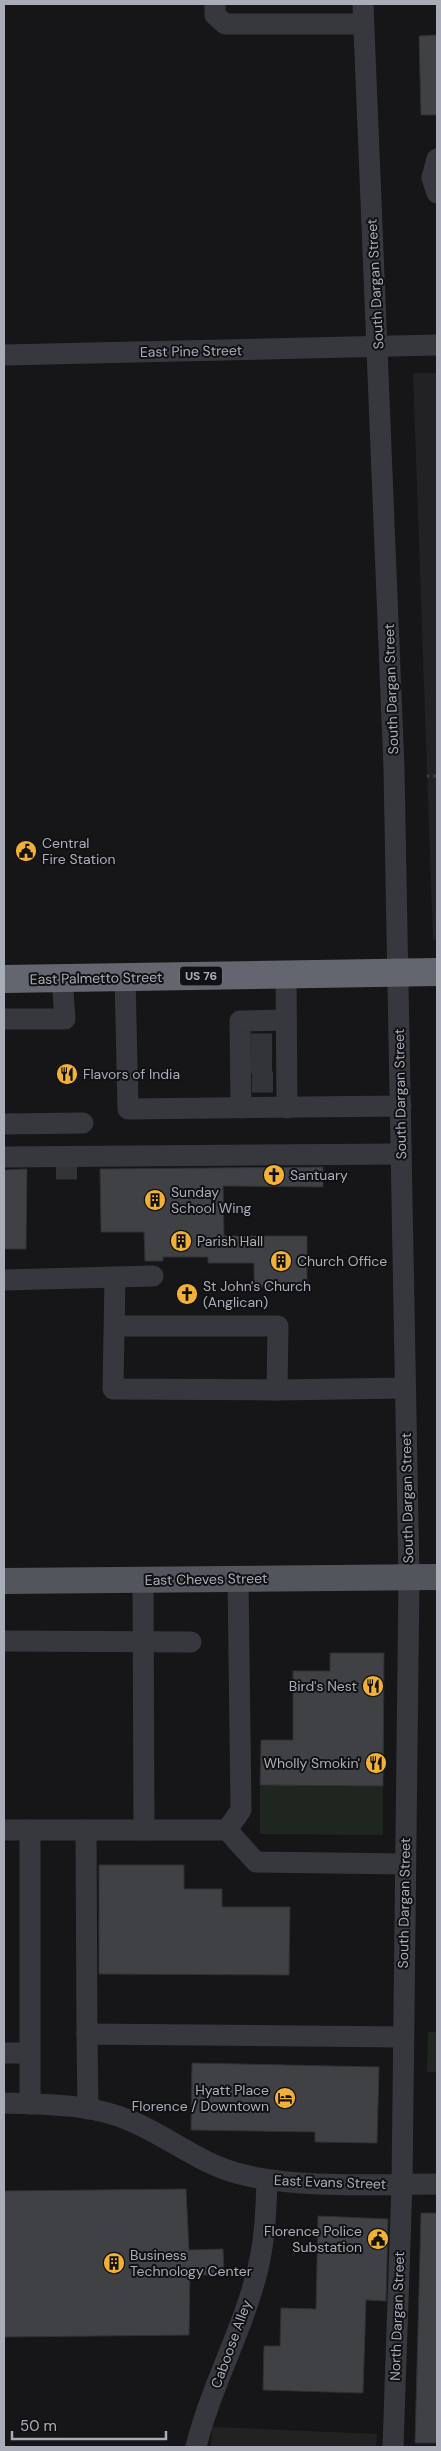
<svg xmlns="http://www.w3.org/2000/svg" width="441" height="2451" viewBox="0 0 441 2451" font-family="'DM Sans',sans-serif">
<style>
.built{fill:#222225}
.green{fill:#1e261f}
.building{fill:#404145;stroke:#303034}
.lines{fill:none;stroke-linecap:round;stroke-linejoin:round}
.minor-tunnel{stroke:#333438;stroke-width:21;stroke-dasharray:21 11;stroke-linecap:butt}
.path{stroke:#3d3f44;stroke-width:3;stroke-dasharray:2.5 4;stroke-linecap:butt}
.minor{stroke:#37383d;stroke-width:21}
.major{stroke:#53555c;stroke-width:26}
.highway{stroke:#63666e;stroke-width:28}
.labels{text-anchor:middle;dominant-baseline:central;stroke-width:4;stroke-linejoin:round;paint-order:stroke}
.shield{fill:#111113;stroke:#7b7e86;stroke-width:1}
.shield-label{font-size:12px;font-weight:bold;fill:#a8adb8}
.street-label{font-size:14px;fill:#a8adb8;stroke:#111113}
.poi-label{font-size:14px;fill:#a8adb8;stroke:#111113;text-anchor:start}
</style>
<rect width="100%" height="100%" fill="#161618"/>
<!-- built -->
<g class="built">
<path d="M413,373H437V940H433Z"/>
<path d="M212,2427L377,2434L376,2447H211Z"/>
</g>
<!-- green -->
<g class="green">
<path d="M260,1785L383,1786V1835L260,1834Z"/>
<path d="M428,2032H437V2072H427Z"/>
</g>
<!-- building -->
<g class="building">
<path d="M437,35V115H421L419,36Z"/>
<path d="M323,1167V1187L223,1186L224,1236H307V1287H254V1263H208V1257H163V1261H145L144,1232H101L100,1169Z"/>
<path d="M4,1170L27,1169L26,1249H4Z"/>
<path d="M330,1653H384L383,1786L260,1785L261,1740H293V1671H330Z"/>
<path d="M99,1865H184V1889H222V1907H290L289,1975L99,1974Z"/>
<path d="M192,2063L379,2067L377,2143L315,2142V2132L191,2130Z"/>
<path d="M186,2189L189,2250L223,2249L224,2275H190L189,2335L4,2337V2191Z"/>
<path d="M421,2213H437V2443H415Z"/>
<path d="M318,2216L388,2219L386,2301L366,2300L363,2393L263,2390L264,2346H280L281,2308L316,2309Z"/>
</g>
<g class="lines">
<!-- minor-tunnel -->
<g class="minor-tunnel">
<path d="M251,1044H278"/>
<path d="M251,1063H278"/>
<path d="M252,1082H279"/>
<path d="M56,1169H79"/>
</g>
<!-- path -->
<path class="path" d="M427,776H437"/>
<!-- minor -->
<g class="minor">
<path d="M215,4V15L225,24H363"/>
<path d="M363,4L394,769L409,1577L402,2184L393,2447"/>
<path d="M437,159L432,178L437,193"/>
<path d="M4,355L437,345"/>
<path d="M286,974L287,1108"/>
<path d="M125,977L128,1109L401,1106"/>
<path d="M4,1019H65L62,978"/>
<path d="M241,1108L240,1021L286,1020"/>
<path d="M4,1124L83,1123"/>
<path d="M4,1157L401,1154"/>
<path d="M115,1277L113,1389L277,1390L405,1388"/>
<path d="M4,1280L153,1276"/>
<path d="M115,1326H278L277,1390"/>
<path d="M143,1580L144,1830"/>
<path d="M4,1641L191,1642"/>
<path d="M4,1830H227L256,1862L405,1864"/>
<path d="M86,1830L87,2034"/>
<path d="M227,1830L241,1810L238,1579"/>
<path d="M4,2053H29"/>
<path d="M4,2103C46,2104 92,2104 131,2121C169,2137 200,2164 240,2174C298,2189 377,2184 437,2184"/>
<path d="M30,2104V1830"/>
<path d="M88,2109L87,2034L402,2037"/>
<path d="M196,2447C211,2386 244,2328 258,2268C265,2239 266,2210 267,2181"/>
</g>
<!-- major -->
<path class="major" d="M4,1581L437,1577"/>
<!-- highway -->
<path class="highway" d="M4,979L437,972"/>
</g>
<!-- icons -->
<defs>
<g id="civic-disc" transform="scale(1.125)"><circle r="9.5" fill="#f2b134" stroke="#111113"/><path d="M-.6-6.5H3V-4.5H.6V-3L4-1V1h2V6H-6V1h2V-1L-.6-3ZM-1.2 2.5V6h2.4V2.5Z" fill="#111"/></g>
<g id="restaurant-disc" transform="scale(1.125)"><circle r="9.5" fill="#f2b134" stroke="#111113"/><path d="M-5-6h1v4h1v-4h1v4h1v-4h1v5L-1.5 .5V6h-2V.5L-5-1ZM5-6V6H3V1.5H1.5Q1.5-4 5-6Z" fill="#111"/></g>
<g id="church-disc" transform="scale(1.125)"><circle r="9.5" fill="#f2b134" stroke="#111113"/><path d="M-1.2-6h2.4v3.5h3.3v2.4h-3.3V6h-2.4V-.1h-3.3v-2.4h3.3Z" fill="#111"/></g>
<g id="building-disc" transform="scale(1.125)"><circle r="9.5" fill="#f2b134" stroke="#111113"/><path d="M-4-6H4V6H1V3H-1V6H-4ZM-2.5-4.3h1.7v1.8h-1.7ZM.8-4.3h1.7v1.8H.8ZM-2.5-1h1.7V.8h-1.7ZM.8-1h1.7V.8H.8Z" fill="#111"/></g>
<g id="hotel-disc" transform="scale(1.125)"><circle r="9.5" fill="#f2b134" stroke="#111113"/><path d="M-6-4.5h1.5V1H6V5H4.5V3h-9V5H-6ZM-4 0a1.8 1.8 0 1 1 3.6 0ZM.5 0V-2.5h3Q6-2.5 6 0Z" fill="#111"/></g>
</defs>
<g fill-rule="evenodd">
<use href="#civic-disc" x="26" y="851"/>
<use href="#restaurant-disc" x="67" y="1074"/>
<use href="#church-disc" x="274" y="1175"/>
<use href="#building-disc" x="155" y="1200"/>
<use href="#building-disc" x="181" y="1241"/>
<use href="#building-disc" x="281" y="1261"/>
<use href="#church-disc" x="187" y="1294"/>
<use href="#restaurant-disc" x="373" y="1686"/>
<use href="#restaurant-disc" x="376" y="1763"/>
<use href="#hotel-disc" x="285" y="2098"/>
<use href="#civic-disc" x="378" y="2239"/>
<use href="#building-disc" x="114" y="2263"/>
</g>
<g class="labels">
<!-- shield labels -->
<rect class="shield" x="180" y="966.5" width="42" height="19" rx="4"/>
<g class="shield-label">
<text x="201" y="976">US 76</text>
</g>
<!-- street labels -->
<g class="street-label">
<text transform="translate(375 284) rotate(-93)">South Dargan Street</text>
<text transform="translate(191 351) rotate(-1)">East Pine Street</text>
<text transform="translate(391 689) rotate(-92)">South Dargan Street</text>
<text transform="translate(96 978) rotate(-1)">East Palmetto Street</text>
<text transform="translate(400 1094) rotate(-91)">South Dargan Street</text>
<text transform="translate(407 1498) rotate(-91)">South Dargan Street</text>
<text transform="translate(206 1579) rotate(-1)">East Cheves Street</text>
<text transform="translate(404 1903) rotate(-89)">South Dargan Street</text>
<text transform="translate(330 2182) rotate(2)">East Evans Street</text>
<text transform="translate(397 2316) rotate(-88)">North Dargan Street</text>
<text transform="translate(231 2344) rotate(-70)">Caboose Alley</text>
</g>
<!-- poi labels -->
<g class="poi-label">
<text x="42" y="843">Central<tspan x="42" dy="16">Fire Station</tspan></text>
<text x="83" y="1074">Flavors of India</text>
<text x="290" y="1175">Santuary</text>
<text x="171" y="1192">Sunday<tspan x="171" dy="16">School Wing</tspan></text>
<text x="197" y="1241">Parish Hall</text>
<text x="297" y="1261">Church Office</text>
<text x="203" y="1286">St John's Church<tspan x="203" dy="16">(Anglican)</tspan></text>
<text x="357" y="1686" text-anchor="end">Bird's Nest</text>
<text x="360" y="1763" text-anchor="end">Wholly Smokin'</text>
<text x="269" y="2090" text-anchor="end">Hyatt Place<tspan x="269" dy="16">Florence / Downtown</tspan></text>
<text x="362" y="2231" text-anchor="end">Florence Police<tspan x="362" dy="16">Substation</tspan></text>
<text x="130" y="2255">Business<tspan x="130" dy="16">Technology Center</tspan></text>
</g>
</g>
<!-- border -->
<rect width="441" height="2451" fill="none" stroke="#a8adb8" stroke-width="10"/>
<!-- scale -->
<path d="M12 2431v8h154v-8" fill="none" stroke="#a8adb8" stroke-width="2.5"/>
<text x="20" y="2431" font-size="15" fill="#a8adb8" stroke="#111113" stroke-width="4" paint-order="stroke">50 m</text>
</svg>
